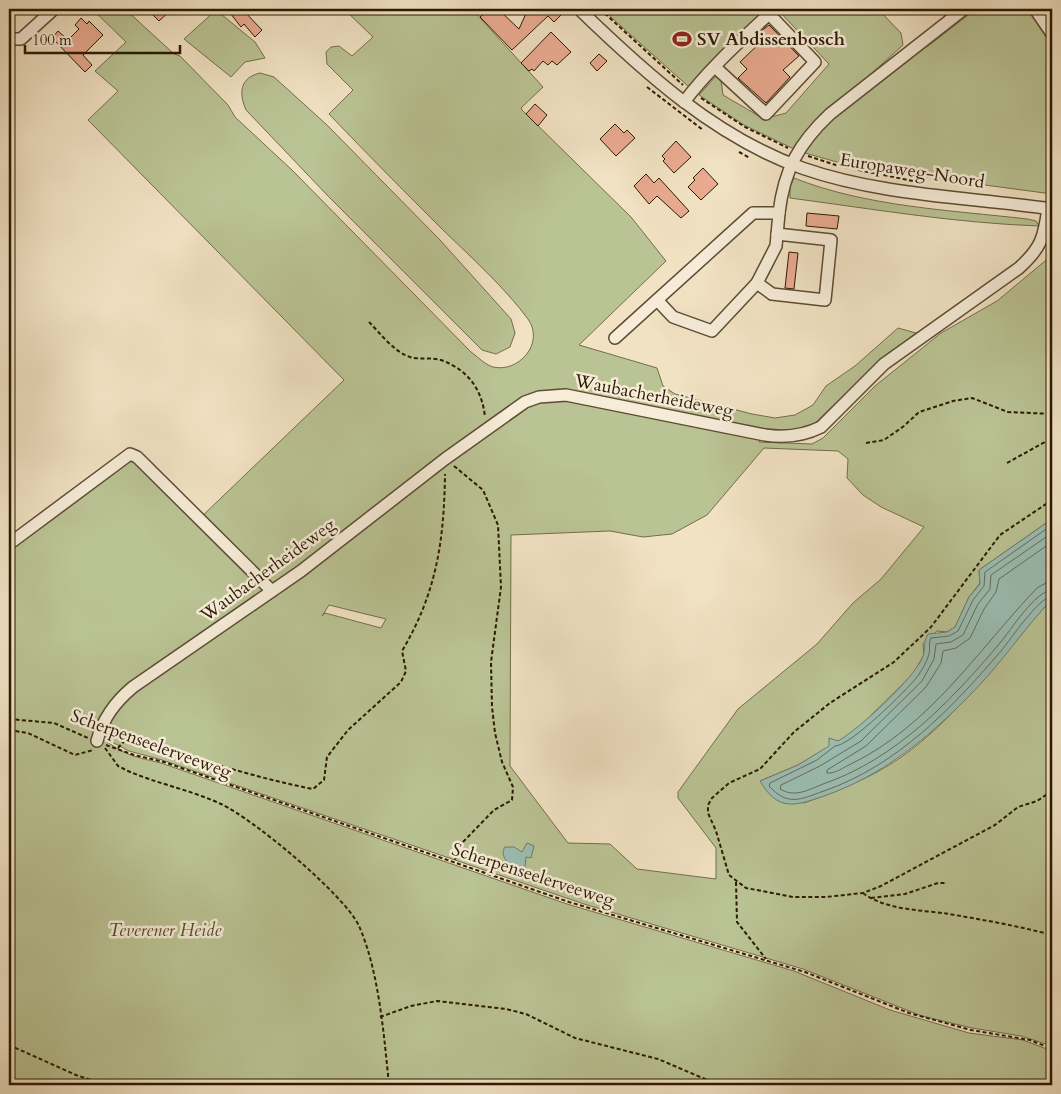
<svg xmlns="http://www.w3.org/2000/svg" width="1061" height="1094" viewBox="0 0 1061 1094" font-family="Cardo,serif">
<style>
.green{fill:#bac394;stroke:#726e4c;fill-rule:evenodd}
.water{fill:#9bbeb3;stroke:#6e7c6d}
.lines{fill:none;stroke-linecap:round;stroke-linejoin:round}
.shore{stroke:#636c5b;stroke-width:1}
.building{fill:#eaab91;stroke:#2b1a03}
.minor-casing{stroke:#5c4c33;stroke-width:14}
.path{stroke:#2b1a03;stroke-width:2;stroke-dasharray:4 2.5;stroke-linecap:butt}
.minor{stroke:#f6ecd8;stroke-width:11}
.labels{text-anchor:middle;dominant-baseline:central;stroke-width:5;stroke-linejoin:round;paint-order:stroke}
.poi-label{font-size:18px;font-weight:bold;fill:#2b1a03;stroke:#f6ecd8;text-anchor:start}
.street-label{font-size:18px;fill:#2b1a03;stroke:#f6ecd8}
.park-label{font-size:18px;font-style:italic;fill:#564d2e;stroke:#f6ecd8}
</style>
<rect width="100%" height="100%" fill="#f1e2c3"/>
<filter id="stains"><feTurbulence type="fractalNoise" baseFrequency=".004" numOctaves="4"/><feColorMatrix values="0 0 0 0 .2 0 0 0 0 .09 0 0 0 0 .02 0 0 0 .5 -.17"/></filter>
<radialGradient id="worn" r=".72"><stop offset=".6" stop-color="#630" stop-opacity="0"/><stop offset="1" stop-color="#630" stop-opacity=".3"/></radialGradient>
<!-- green -->
<g class="green">
<path d="M92,9H125L174,54L180,56L228,105L235,117L293,171L471,352C478,357 484,364 493,367C519,373 545,343 528,319C505,288 472,258 444,231C405,192 367,154 329,114L353,90L327,64L326,52L331,47L339,46L352,56L373,37L344,9H472L543,87L521,108L522,110L631,217L666,261L579,345L657,368L663,386L675,394L752,414L775,418L795,415L813,405L826,386L855,366L898,328L916,333L883,358L812,426L803,431H767L759,442L812,444L823,438L875,386L941,333L997,301L1051,256L1052,251V519L979,570L980,583L969,597L955,627L947,632L937,631L923,644L924,655L913,674L854,732L798,765L760,781L804,803C837,791 871,778 900,758C961,715 1002,652 1052,599V1046L1021,1036L972,1028L922,1016L803,969L584,904L162,760L129,751L97,734C122,754 130,756 161,763L567,904L794,971L890,1010L969,1033L1023,1040L1052,1051V1085H9V549L130,459L196,522L344,380L88,120L118,91L95,71L126,42ZM764,448L838,451L848,459L847,478L863,495L881,507L924,527L881,579L853,603L817,644L738,709L678,792V798L716,848V879L637,869L610,844L568,843L510,766L511,535L610,531L643,537L672,534L707,515ZM329,605L386,619L381,628L325,613L322,616Z"/>
<path d="M602,9H767L689,87Z"/>
<path d="M777,9H878L901,33L903,45L806,133L796,150L744,125L699,95L716,76L721,80L723,95L764,119L786,113L829,64Z"/>
<path d="M976,9H1028L1052,45V194L858,168L805,153L808,139L913,52L928,46Z"/>
<path d="M216,10L255,42L265,58L245,62L231,77L184,39Z"/>
<path d="M260,73L274,77L327,125L440,240L511,319L515,333L510,347L496,354L482,350L328,196L246,110C239,94 239,78 260,73Z"/>
<path d="M794,178C867,207 951,210 1027,219L1036,221L1039,226C955,223 873,209 790,198V186Z"/>
</g>
<!-- water -->
<g class="water">
<path d="M1052,519V599C1023,630 1000,665 970,695C928,738 882,776 824,796C795,806 778,812 760,781L798,765L829,746V738L838,741C858,730 916,677 923,656C926,648 922,645 928,634L947,632L955,627L969,597L980,584L979,570Z"/>
<path d="M527,843L534,846L531,858L526,857L525,867L512,870C509,862 499,856 505,847H514L522,852Z"/>
</g>
<g class="lines">
<!-- shore -->
<g class="shore">
<path d="M1052,525L985,572L984,586L973,600L958,631L949,636L931,638C928,645 931,650 928,657C926,663 921,672 917,677C906,691 850,746 835,746L817,760L770,783L769,786C788,807 801,799 824,791C898,765 951,709 1001,651C1011,639 1038,598 1052,596"/>
<path d="M1052,533L991,575L990,589L978,604L963,635L951,642L936,644L934,659L922,681L861,741L820,766L781,785L780,789C795,798 808,790 823,784C896,759 951,701 1000,643C1011,630 1035,591 1052,590"/>
<path d="M1052,542L999,579L996,592L984,609L970,638L956,648L943,651L941,663L926,687L866,746L827,770V773C835,774 844,767 851,764C931,725 977,651 1037,588L1044,584L1052,582"/>
</g>
</g>
<!-- building -->
<g class="building">
<path d="M147,9H172L159,21Z"/>
<path d="M227,9H242L262,30L255,37L244,24L241,27Z"/>
<path d="M489,9H498L519,29L528,9H557L561,15L554,22L548,16L512,50L480,17Z"/>
<path d="M81,18L87,24L89,21L103,35L83,55L92,65L85,72L52,38L58,31L68,40L79,29L75,25Z"/>
<path d="M769,25L799,56L783,70L790,77L766,103L738,78L747,69L740,62L766,37L761,31Z"/>
<path d="M551,32L571,52L557,65L552,61L548,65L543,61L534,71L532,69L529,71L521,63Z"/>
<path d="M599,54L607,61L597,71L590,63Z"/>
<path d="M535,104L547,115L538,126L526,114Z"/>
<path d="M615,124L624,133L627,130L635,138L616,156L600,139Z"/>
<path d="M676,141L691,157L674,173L663,161L665,159L662,156Z"/>
<path d="M703,168L718,184L701,200L688,187L695,180L693,178Z"/>
<path d="M646,174L654,183L659,178L689,211L681,218L657,196L649,204L634,186Z"/>
<path d="M807,213L839,216L837,229L806,226Z"/>
<path d="M789,252L798,253L794,289L785,288Z"/>
</g>
<g class="lines">
<!-- minor casing -->
<g class="minor-casing">
<g id="minor">
<path d="M579,9C644,72 715,137 802,168C882,196 969,197 1052,209"/>
<path d="M1035,9L1052,34"/>
<path d="M9,39H21L54,9"/>
<path d="M684,102C708,70 739,42 769,14L815,62L766,114L715,67"/>
<path d="M757,283L772,294L825,300L831,240L777,234"/>
<path d="M657,300L673,317L712,331L757,283L776,246L779,213"/>
<path d="M615,338L753,213H779C784,170 799,143 830,114L964,9"/>
<path d="M9,544L130,454L137,457L272,591"/>
<path d="M97,741C103,718 115,702 133,687L301,571L445,459L525,402L539,397L566,395L765,435C785,438 803,436 821,427L884,364L1019,268C1041,248 1044,238 1048,208"/>
</g>
</g>
<!-- path -->
<g class="path">
<path d="M563,9L569,14"/>
<path d="M600,9L683,85"/>
<path d="M647,87L703,130"/>
<path d="M701,98L745,127L788,148"/>
<path d="M739,152L750,158"/>
<path d="M808,156L839,166L918,182"/>
<path d="M369,322C380,333 394,352 410,357C419,360 431,357 441,360C468,370 482,389 485,417"/>
<path d="M866,443L884,440L904,426L919,412L953,401L972,398L1008,412L1052,414"/>
<path d="M1007,463L1052,438"/>
<path d="M454,466L483,490L498,525L501,587L491,662L492,707L495,733L502,762L513,787L512,800L494,810L462,843L454,862"/>
<path d="M1052,500L1000,535L931,627L894,662L830,703L794,732L760,769L729,783L712,798L708,805V813L716,831L729,875L746,888L793,897H826L863,893L881,886L995,825L1018,807L1037,801L1052,791"/>
<path d="M9,719L54,723L88,738"/>
<path d="M9,730L28,733L75,755L93,750"/>
<path d="M106,745L134,755L164,762L569,902L805,972L909,1013L971,1030L1030,1040L1052,1049"/>
<path d="M105,748L118,766L128,771C158,784 191,790 221,804C253,819 344,894 359,926C379,971 384,1036 389,1085"/>
<path d="M118,748C123,742 129,736 137,737C151,737 163,749 176,753C222,766 266,780 313,789L324,780L327,757L348,730L401,682L406,671L402,651C437,592 444,540 445,474"/>
<path d="M736,882L737,922L766,959"/>
<path d="M863,893C885,910 922,910 949,914C984,920 1018,926 1052,935"/>
<path d="M871,898L905,894L938,883H946"/>
<path d="M380,1017L411,1006L437,1001L506,1009L526,1014L575,1038L658,1059L719,1085"/>
<path d="M9,1045L76,1075L106,1085"/>
</g>
<!-- minor -->
<use href="#minor" class="minor"/>
</g>
<!-- icons -->
<defs>
<g id="stadium-bare" transform="scale(1.5)"><path d="M0-5a6.5 5 0 1 0 0 10a6.5 5 0 1 0 0-10ZM-3.5-1.8h7v3.6h-7Z" fill="#8f2418" stroke="#f6ecd8" stroke-width="2.5" paint-order="stroke"/></g>
</defs>
<g fill-rule="evenodd">
<use href="#stadium-bare" x="682" y="39"/>
</g>
<g class="labels">
<!-- poi labels -->
<g class="poi-label">
<text x="697" y="39">SV Abdissenbosch</text>
</g>
<!-- street labels -->
<g class="street-label">
<text transform="translate(912 171) rotate(9)">Europaweg-Noord</text>
<text transform="translate(654 396) rotate(11)">Waubacherheideweg</text>
<text transform="translate(268 570) rotate(-36)">Waubacherheideweg</text>
<text transform="translate(151 744) rotate(20)">Scherpenseelerveeweg</text>
<text transform="translate(533 875) rotate(18)">Scherpenseelerveeweg</text>
</g>
<!-- park labels -->
<g class="park-label">
<text x="165" y="930">Teverener Heide</text>
</g>
</g>
<!-- margin -->
<rect width="1061" height="1094" fill="none" stroke="#f1e2c3" stroke-width="30"/>
<rect x="10" y="10" width="1041" height="1074" fill="none" stroke="#2b1a03" stroke-width="2.5"/>
<rect x="15" y="15" width="1031" height="1064" fill="none" stroke="#2b1a03"/>
<!-- scale -->
<path d="M25 45v8h155v-8" fill="none" stroke="#2b1a03" stroke-width="2.5"/>
<text x="32" y="45" font-size="15" fill="#2b1a03" stroke="#f6ecd8" stroke-width="4" paint-order="stroke">100 m</text>
<rect width="100%" height="100%" filter="url(#stains)"/>
<rect width="100%" height="100%" fill="url(#worn)"/>
</svg>
